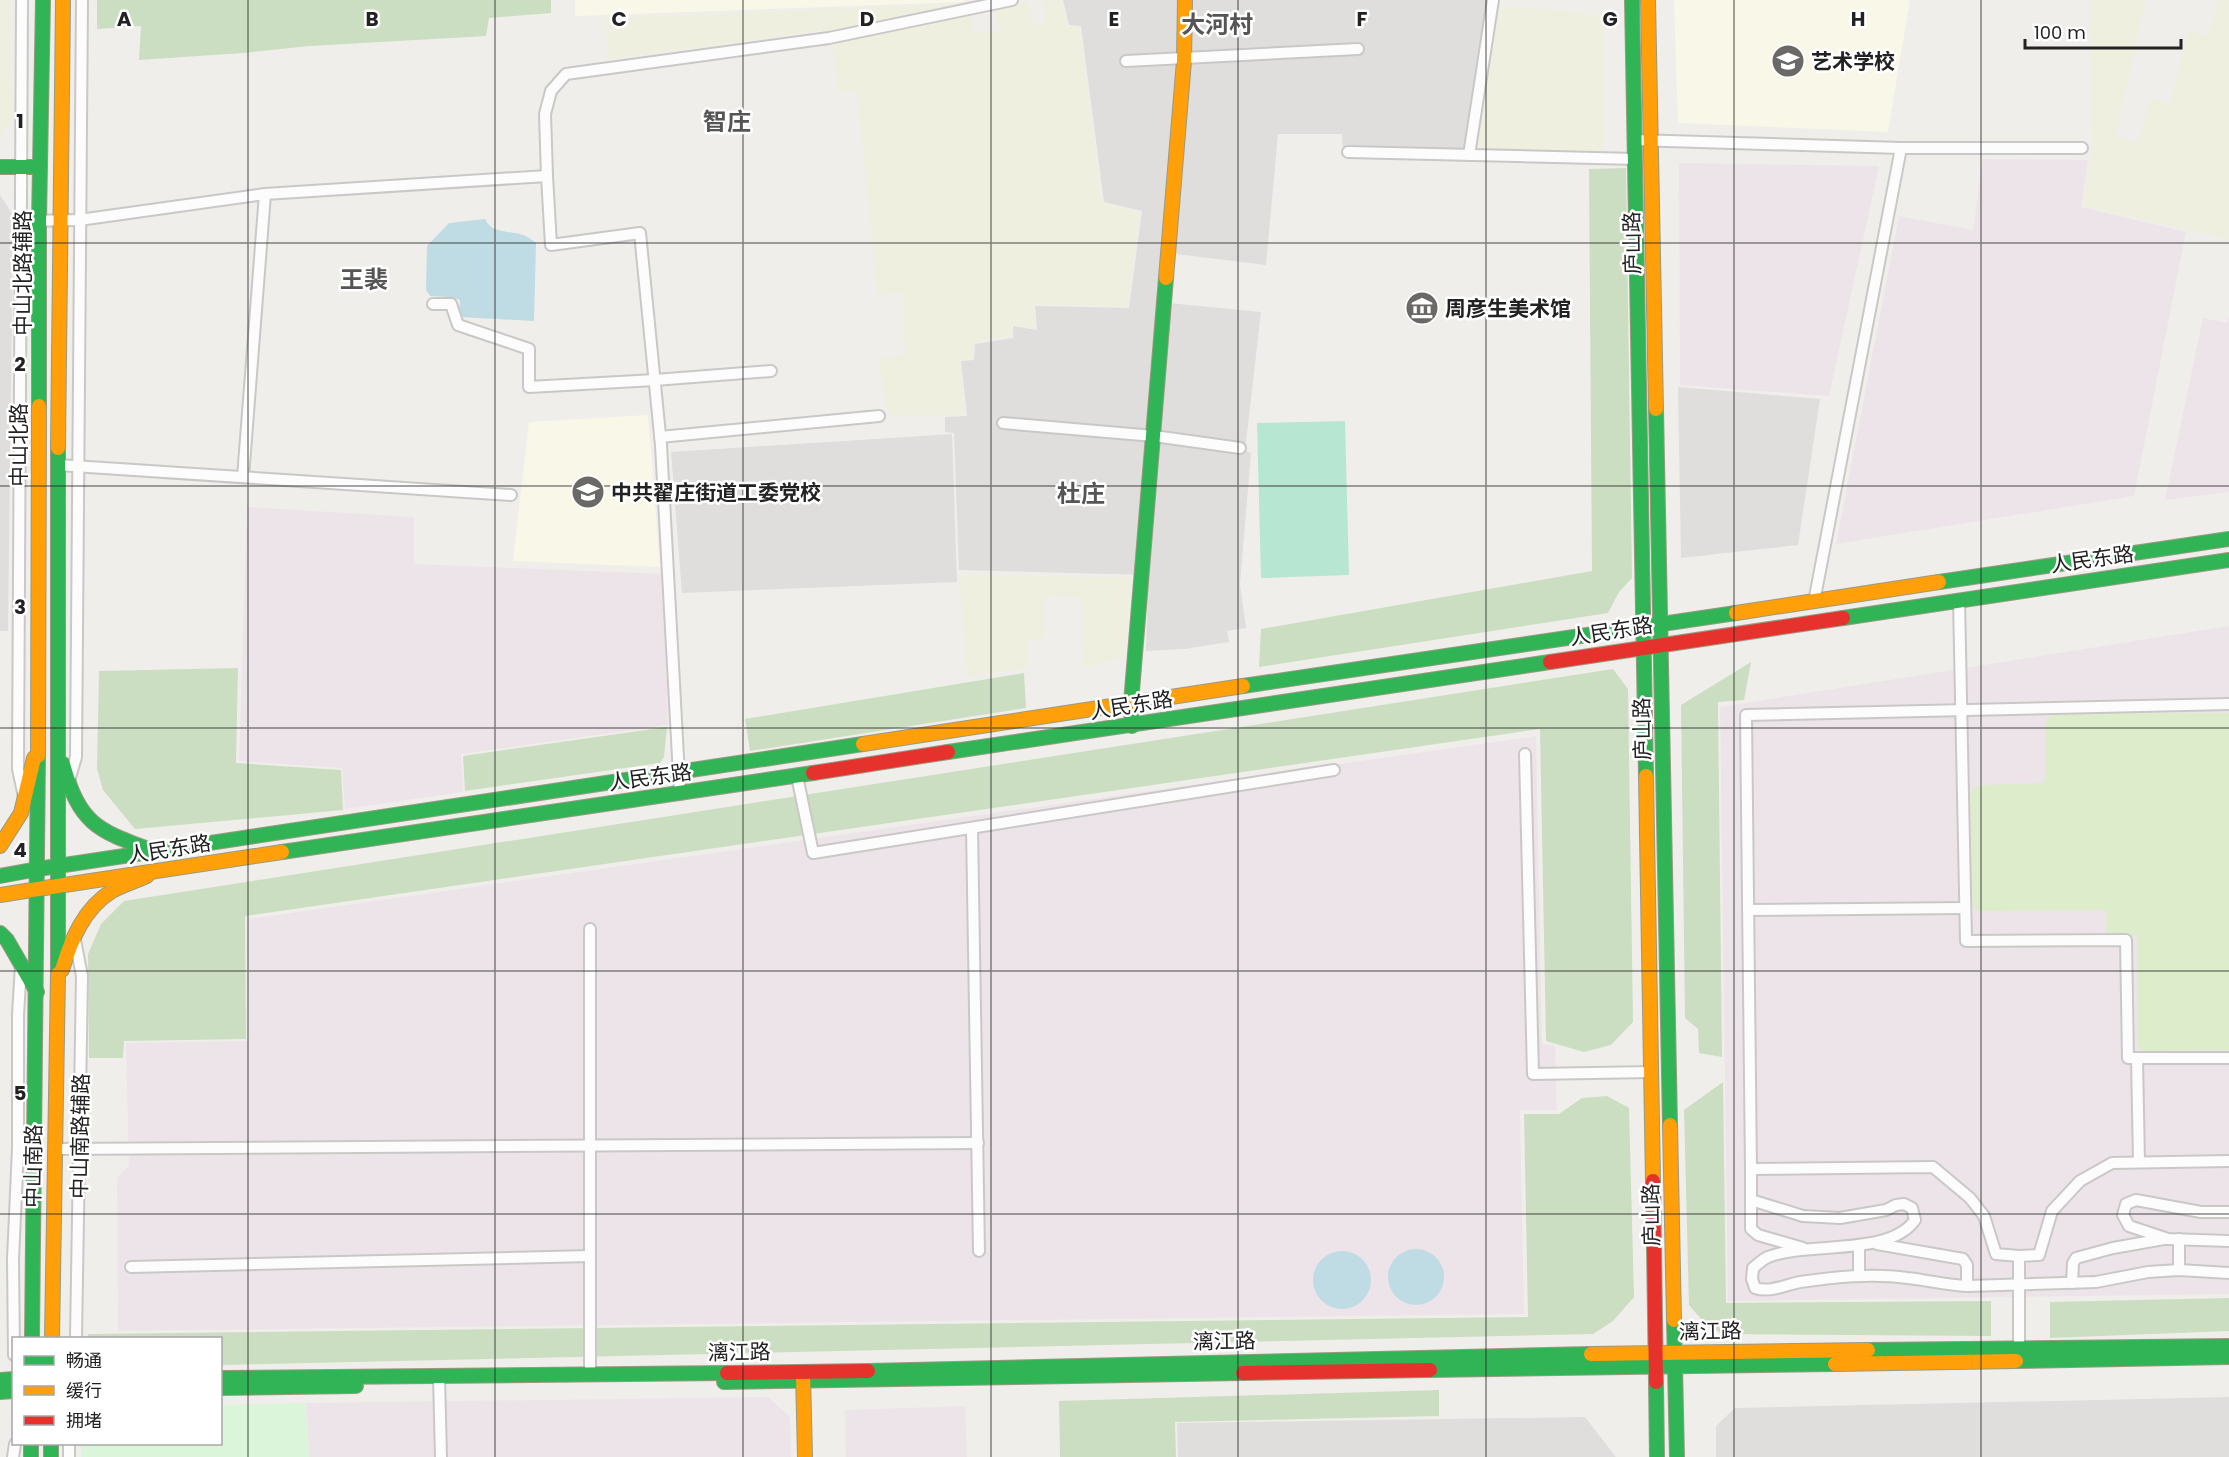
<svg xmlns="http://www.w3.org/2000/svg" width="2229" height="1457" viewBox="0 0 2229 1457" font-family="Poppins,'Noto Sans SC',sans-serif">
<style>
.residential{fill:#dfdedc}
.industrial{fill:#ede4e9}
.education{fill:#f8f7e8}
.farmland{fill:#efefdf}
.grass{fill:#ddeccb}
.forest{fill:#cbdec1}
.park{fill:#daf5da}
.pitch{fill:#b7e6d2}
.water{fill:#bfdbe3}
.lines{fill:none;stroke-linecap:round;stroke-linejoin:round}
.street-casing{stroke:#c9c8c7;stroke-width:14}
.fast-casing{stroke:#999a82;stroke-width:16}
.slow-casing{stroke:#999a82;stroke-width:16}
.jam-casing{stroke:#999a82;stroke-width:16}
.street{stroke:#fdfcfc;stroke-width:10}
.fast{stroke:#30b455;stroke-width:14}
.slow{stroke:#ff9f0a;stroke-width:14}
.jam{stroke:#e5322d;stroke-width:14}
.grid{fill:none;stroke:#222;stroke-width:1.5;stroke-opacity:0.55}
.labels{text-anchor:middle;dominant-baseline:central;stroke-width:5;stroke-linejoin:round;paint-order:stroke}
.poi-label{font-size:21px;font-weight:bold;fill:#222;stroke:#fff;text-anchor:start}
.street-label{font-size:21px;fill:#222;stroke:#fff}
.quarter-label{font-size:24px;font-weight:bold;fill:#555;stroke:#fff}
.grid-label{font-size:20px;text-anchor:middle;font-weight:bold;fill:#222;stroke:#fff;stroke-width:5;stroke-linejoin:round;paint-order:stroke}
</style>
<rect width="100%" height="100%" fill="#f0eeeb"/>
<!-- residential -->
<g class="residential">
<path d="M1063,0H1488L1467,148L1343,150L1342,134H1278L1266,265L1176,254L1169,303L1261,312L1245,451L1251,453L1240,584L1246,628L1227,631L1229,642L1185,649L1146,651L1148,575L959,570L954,433L945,432V417L967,416L961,361L974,360L975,344L1013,338V326L1037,330L1035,306L1129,308L1142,211L1104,202L1081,26L1069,25Z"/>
<path d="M0,195L13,215L8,631H0Z"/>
<path d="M1678,387L1820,399L1798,545L1681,558Z"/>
<path d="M952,434L957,582L682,593L671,452Z"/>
<path d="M2229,1397V1457H1716V1426L1735,1408Z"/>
<path d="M1585,1417L1616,1457H1178L1177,1423Z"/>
</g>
<!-- industrial -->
<g class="industrial">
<path d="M1983,159L2088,160L2081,207L2186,232L2134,496L1836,544L1899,216L1973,230Z"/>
<path d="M1679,163L1879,166L1829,396L1680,385Z"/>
<path d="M2229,316V492L2165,500L2203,318L2227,323Z"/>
<path d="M247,507L414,517V564L663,574L668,725L461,754L463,792L345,809L342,768L239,761Z"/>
<path d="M2229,626V1294L1728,1301L1720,707Z"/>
<path d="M1536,736L1542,1044L1555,1046L1557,1110H1520L1524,1314L118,1331L117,1178L129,1165L126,1043L249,1041L248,919Z"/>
<path d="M768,1397L790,1417L791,1457H309L306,1403Z"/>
<path d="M965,1406L967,1457H846L845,1410Z"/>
</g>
<!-- education -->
<g class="education">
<path d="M575,0H965V2L575,16Z"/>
<path d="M1674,0H1910L1888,132L1678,123Z"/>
<path d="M648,415L660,567L513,561L529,422Z"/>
</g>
<!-- farmland -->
<g class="farmland">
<path d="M0,0H10L13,118L0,138Z"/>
<path d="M1061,0L1067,26L1080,27L1102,203L1140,212L1128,306L1034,304L1035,328L1011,325L1012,337L973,342V359L960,360L965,415H888L878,358L905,355L903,293L877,294L857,92L838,91L834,51L828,30L607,59L606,18L969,4L974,32H999L995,8L1028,1L1034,25L1046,22L1042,1Z"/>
<path d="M2089,0H2146L2116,136L2138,142L2150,98L2171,104L2188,31L2208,36L2218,0H2229V239L2082,206L2092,144Z"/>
<path d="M1498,5L1604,15L1603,152L1484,151L1478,145Z"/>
<path d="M959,574L1131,578L1125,657L1082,668L1081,597L1046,596L1045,638L1028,640V668L967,677Z"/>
</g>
<!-- grass -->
<path class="grass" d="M2056,713H2229V1050L2143,1051L2137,1045V936H2107L2106,910L1979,911L1975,910L1973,905L1970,793L1975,787L1983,785L2042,783L2045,779V726L2048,718Z"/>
<!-- forest -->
<g class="forest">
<path d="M97,0H551V13L489,18L486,36L310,46L243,53L139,60L141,26L97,29Z"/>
<path d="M1626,168L1632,578L1619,592L1608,613L1259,667L1261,629L1592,571L1589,169Z"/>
<path d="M1751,662L1744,700L1718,702L1722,1057L1699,1053L1698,1029L1685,1018L1681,705Z"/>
<path d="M238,668L236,763L341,770L343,810L135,829L103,790L97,769L99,671Z"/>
<path d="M1613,669L1628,689L1633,1022L1611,1045L1584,1052L1546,1041L1540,729L245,916L246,1039L124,1041L123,1058H89L88,954L101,924L124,901Z"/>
<path d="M1024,673L1026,708L750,751L745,719Z"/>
<path d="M667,727L664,757L660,763L465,791L463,756Z"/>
<path d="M1723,1082L1726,1303L1991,1301V1336L1722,1334L1702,1320L1689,1305L1684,1110Z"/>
<path d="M1607,1096L1629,1108L1634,1297L1613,1321L1593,1334L221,1365L220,1338H88V1334L1528,1317L1524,1114H1559L1582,1098Z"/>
<path d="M2229,1298V1331L2050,1338V1302Z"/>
<path d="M1439,1390V1416L1175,1422L1176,1457H1060L1059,1401Z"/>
</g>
<!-- park -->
<path class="park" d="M305,1403L309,1457H81V1444H220L221,1405Z"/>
<!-- pitch -->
<path class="pitch" d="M1345,421L1349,575L1261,578L1257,423Z"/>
<!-- water -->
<g class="water">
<path d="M485,219C494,239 517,225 536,243L534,321L459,317L460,300L450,297L430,296L426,290L427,246L449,223Z"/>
<circle cx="1416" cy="1277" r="28"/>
<circle cx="1342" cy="1280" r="29"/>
</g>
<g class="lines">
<!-- street casing -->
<g class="street-casing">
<g id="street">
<path d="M22,0L18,769L24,797"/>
<path d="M1126,61L1358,49"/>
<path d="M1634,140L1901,148H2082"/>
<path d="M1348,152L1635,159"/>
<path d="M1469,155L1493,0"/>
<path d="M547,176L545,114L551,91L566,74L829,38L1012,0"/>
<path d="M22,221L79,220L265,194L547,176L551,245L640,233L661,445L680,794"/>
<path d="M433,304H451L458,325L529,349V387L655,380L771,371"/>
<path d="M1003,423L1154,436L1240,448"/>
<path d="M660,437L879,416"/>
<path d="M58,465L511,495"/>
<path d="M243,477L265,194"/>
<path d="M1959,600L1966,941L2126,940L2128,1058H2137"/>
<path d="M1814,602L1901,148"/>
<path d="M2229,704L1746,715L1751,1169L1933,1167L1970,1198L1984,1216L1996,1254L2019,1256L2039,1255L2052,1211L2080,1181L2112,1163L2229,1161"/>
<path d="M1525,754L1533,1074L1652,1072"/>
<path d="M797,776L813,853L1334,770"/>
<path d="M68,784L76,757L82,0"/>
<path d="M972,828L979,1251"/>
<path d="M1748,910L1965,908"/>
<path d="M590,929V1374"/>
<path d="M74,935L82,976L76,1338"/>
<path d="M55,1149L978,1143"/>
<path d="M2139,1162L2137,1058H2229"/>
<path d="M1751,1169V1229L1758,1235L1803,1248"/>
<path d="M1751,1200L1803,1216L1840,1218L1886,1210L1896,1205L1904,1204L1912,1208L1915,1220C1889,1257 1808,1241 1768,1257C1763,1259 1758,1264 1753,1268L1752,1279L1755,1288C1770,1293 1785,1285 1800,1282C1835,1277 1872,1273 1907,1278C1927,1280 1946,1285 1967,1286L2096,1282L2148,1272L2179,1270L2229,1273"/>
<path d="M2229,1212H2201L2136,1200L2126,1204L2123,1215L2129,1226L2168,1239L2229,1241"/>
<path d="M2179,1239V1270"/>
<path d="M1877,1244L1963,1259L1967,1265V1286"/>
<path d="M2019,1256V1356"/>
<path d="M131,1267L590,1256"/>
<path d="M1859,1276V1245"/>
<path d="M2072,1283L2073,1263L2076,1258L2113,1248L2164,1239"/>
<path d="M14,1355L13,1259L18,1148V1015L21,965"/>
<path d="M439,1376L441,1457"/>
<path d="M13,1457L15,1444"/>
<path d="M69,1457V1444"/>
</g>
</g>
<!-- fast casing -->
<g class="fast-casing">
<g id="fast">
<path d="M1632,0L1646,776"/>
<path d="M0,167H40"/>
<path d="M39,406V221L43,0"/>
<path d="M1656,409L1670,1125"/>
<path d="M1939,582L2229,539"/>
<path d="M1843,618L2229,560"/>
<path d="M1243,686L1736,613"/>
<path d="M1132,726L1131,703L1166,278"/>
<path d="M948,752L1550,662"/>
<path d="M63,764C80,827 100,831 156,852"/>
<path d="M282,852L813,773"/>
<path d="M38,869L863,744"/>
<path d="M0,876L38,869"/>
<path d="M0,933L7,940L37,992"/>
<path d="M58,974V448"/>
<path d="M1674,1320L1677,1457"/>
<path d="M32,1338L38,756"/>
<path d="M1868,1350L2229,1346"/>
<path d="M2016,1361L2229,1357"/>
<path d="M1430,1370L1835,1364"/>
<path d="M868,1371L1591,1354"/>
<path d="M220,1378L727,1373"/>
<path d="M0,1380L14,1379"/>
<path d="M724,1382L1243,1373"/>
<path d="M1656,1382L1657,1457"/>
<path d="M220,1388L356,1386"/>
<path d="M0,1392L14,1391"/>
<path d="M31,1444V1457"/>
<path d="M51,1444V1457"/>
</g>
</g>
<!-- slow casing -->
<g class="slow-casing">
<g id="slow">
<path d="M1648,0L1656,409"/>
<path d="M1166,278L1184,61L1185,0"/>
<path d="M58,448L63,0"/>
<path d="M1736,613L1939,582"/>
<path d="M863,744L1243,686"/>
<path d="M38,756L39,406"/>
<path d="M1646,776L1653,1181"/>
<path d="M0,846L21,813L34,758"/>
<path d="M38,889L282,852"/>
<path d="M0,895L38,889"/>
<path d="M62,970C71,940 84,908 112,891C123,885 136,881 147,876"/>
<path d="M1670,1125L1674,1320"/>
<path d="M52,1338L58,974"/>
<path d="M1591,1354L1868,1350"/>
<path d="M1835,1364L2016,1361"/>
<path d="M803,1374L805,1457"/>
</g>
</g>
<!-- jam casing -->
<g class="jam-casing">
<g id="jam">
<path d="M1550,662L1843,618"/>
<path d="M813,773L948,752"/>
<path d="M1653,1181L1656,1382"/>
<path d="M727,1373L868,1371"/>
<path d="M1243,1373L1430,1370"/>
</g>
</g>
<!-- street -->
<use href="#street" class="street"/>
<!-- fast -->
<use href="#fast" class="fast"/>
<!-- slow -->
<use href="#slow" class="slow"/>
<!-- jam -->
<use href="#jam" class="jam"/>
</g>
<!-- grid -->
<path class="grid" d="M248,0V1457M495,0V1457M743,0V1457M991,0V1457M1238,0V1457M1486,0V1457M1734,0V1457M1981,0V1457M0,243H2229M0,486H2229M0,728H2229M0,971H2229M0,1214H2229"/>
<!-- icons -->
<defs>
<g id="school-disc" transform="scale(1.725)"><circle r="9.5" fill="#6a6968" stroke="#fff"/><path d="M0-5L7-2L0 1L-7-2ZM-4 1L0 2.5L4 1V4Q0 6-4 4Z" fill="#fff"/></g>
<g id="museum-disc" transform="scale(1.725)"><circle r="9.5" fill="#6a6968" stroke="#fff"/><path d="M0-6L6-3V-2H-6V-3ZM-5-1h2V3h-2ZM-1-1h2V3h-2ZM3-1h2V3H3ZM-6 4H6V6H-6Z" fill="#fff"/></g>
</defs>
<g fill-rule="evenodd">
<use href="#school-disc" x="1788" y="61"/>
<use href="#museum-disc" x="1422" y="308"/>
<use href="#school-disc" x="588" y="492"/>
</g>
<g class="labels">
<!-- poi labels -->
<g class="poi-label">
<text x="1811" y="61">艺术学校</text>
<text x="1445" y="308">周彦生美术馆</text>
<text x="611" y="492">中共翟庄街道工委党校</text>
</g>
<!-- street labels -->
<g class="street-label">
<text transform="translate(1632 243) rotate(-91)">庐山路</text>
<text transform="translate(22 273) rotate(-90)">中山北路辅路</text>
<text transform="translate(18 445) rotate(-90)">中山北路</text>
<text transform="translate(2092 559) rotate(-8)">人民东路</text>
<text transform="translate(1611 631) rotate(-9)">人民东路</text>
<text transform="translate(1131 705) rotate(-9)">人民东路</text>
<text transform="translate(1642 729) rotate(-91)">庐山路</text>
<text transform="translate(650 777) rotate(-8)">人民东路</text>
<text transform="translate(169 849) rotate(-9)">人民东路</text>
<text transform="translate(80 1136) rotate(-89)">中山南路辅路</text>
<text transform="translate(33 1166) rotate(-89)">中山南路</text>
<text transform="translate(1651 1215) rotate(-91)">庐山路</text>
<text transform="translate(1710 1331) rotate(-1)">漓江路</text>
<text transform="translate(1224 1341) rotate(-1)">漓江路</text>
<text transform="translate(739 1352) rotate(-1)">漓江路</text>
</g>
<!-- quarter labels -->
<g class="quarter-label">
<text x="1217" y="24">大河村</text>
<text x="727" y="121">智庄</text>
<text x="364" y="279">王裴</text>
<text x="1081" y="493">杜庄</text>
</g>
</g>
<g class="grid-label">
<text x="124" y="26">A</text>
<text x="372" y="26">B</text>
<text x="619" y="26">C</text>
<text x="867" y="26">D</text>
<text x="1114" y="26">E</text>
<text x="1362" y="26">F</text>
<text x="1610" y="26">G</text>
<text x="1858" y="26">H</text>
<text x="20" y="128">1</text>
<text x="20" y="371">2</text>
<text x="20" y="614">3</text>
<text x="20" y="857">4</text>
<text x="20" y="1100">5</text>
</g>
<!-- legend -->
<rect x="12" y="1337" width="210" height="108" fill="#ffffff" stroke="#a7a7a7" stroke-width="1.5"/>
<rect x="24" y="1356" width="30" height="9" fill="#30b455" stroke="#a7a7a7" stroke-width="1.5"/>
<text x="66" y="1367" font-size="18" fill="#222222">畅通</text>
<rect x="24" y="1386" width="30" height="9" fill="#ff9f0a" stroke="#a7a7a7" stroke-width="1.5"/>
<text x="66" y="1397" font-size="18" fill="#222222">缓行</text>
<rect x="24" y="1416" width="30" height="9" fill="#e5322d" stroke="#a7a7a7" stroke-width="1.5"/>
<text x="66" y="1427" font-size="18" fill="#222222">拥堵</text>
<!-- scale -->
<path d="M2025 39v9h156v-9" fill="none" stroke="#222222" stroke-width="3"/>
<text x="2034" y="39" font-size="18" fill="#222222" stroke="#ffffff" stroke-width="4.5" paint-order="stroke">100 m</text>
</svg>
